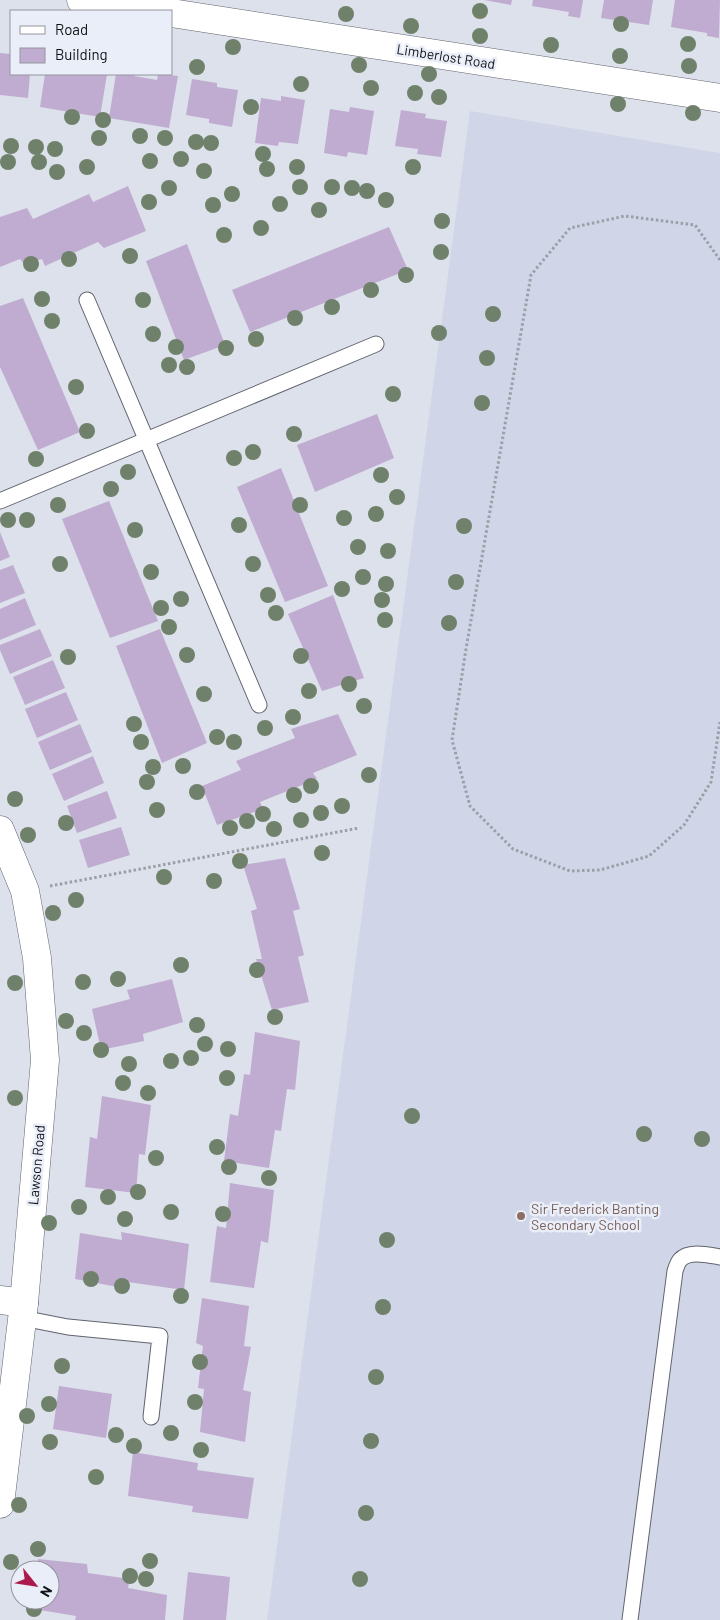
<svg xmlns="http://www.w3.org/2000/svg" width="720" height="1620" viewBox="0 0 720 1620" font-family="Barlow,sans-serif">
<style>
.built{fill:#d0d6e8}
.building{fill:#c0acd1}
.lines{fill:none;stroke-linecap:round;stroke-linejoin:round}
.service-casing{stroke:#61646e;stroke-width:17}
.minor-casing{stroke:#61646e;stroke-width:29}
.tertiary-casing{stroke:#61646e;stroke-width:29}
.path{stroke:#9b9fa7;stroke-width:3;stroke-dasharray:2.5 2.5;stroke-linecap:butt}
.service{stroke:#fff;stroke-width:15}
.minor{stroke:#fff;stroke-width:28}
.tertiary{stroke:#fff;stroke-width:28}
.tree{fill:#6f816a}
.education-dot{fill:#8d6e63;stroke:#eaeef9;stroke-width:2}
.labels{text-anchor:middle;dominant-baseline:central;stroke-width:5;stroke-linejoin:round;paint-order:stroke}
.street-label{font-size:14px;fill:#101215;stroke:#eaeef9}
.education-label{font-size:14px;fill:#785e54;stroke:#eaeef9;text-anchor:start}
</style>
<rect width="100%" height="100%" fill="#dce1eb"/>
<!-- built -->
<path class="built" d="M470,111L720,153V1620H267Z"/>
<!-- building -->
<g class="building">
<path d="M484,0H512L511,5Z"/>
<path d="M533,0H583L580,18L568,16L569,12L532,6Z"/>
<path d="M604,0H653L649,25L601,18Z"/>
<path d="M675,0H720L719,38L707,36V33L671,27Z"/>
<path d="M0,53L11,54V74H30L28,98L0,95Z"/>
<path d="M45,74H107L100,117L40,107Z"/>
<path d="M116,74H135L134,76L157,80L158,74L178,76L169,128L109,118Z"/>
<path d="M192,79L217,83V87L238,90L232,127L209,123V119L186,115Z"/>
<path d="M281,96L305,100L298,144L279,142L278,146L255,143L261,98L281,101Z"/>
<path d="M350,107L374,111L367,155L348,152L347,157L324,153L330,109L349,112Z"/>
<path d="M401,110L426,114L425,118L447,121L441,157L417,154L418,149L395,146Z"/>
<path d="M128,186L146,231L104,248L98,242L45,266L42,259L24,264L20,259L0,267V217L27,208L33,219L89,194L93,202Z"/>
<path d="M389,227L408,270L250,332L232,290Z"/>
<path d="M187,244L225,345L184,360L146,261Z"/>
<path d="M23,298L80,432L38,450L0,367V306Z"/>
<path d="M377,414L394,458L315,492L297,445Z"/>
<path d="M281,468L328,586L285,602L237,487Z"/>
<path d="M109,501L158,621L110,638L62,519Z"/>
<path d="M0,532L10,557L0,561Z"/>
<path d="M13,565L25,593L0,603V570Z"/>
<path d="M333,595L364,678L322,691L288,614Z"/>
<path d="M25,598L36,625L0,640V609Z"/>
<path d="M40,629L52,656L10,674L0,650V645Z"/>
<path d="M160,629L207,743L162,763L116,646Z"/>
<path d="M53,660L65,688L25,705L13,677Z"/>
<path d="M66,692L78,720L37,738L25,709Z"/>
<path d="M338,714L357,755L313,773L317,779L260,802L263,809L217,825L202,786L241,770L236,761L295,738L291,729Z"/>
<path d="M80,724L92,752L50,770L38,742Z"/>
<path d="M93,756L104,783L64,801L52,774Z"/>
<path d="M107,791L117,818L77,833L67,806Z"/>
<path d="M121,827L130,855L88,868L79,840Z"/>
<path d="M285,858L300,909L293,911L304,955L298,957L309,1002L272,1010L256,959H262L251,911L257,909L243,865Z"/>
<path d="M172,979L183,1022L143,1034L144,1041L101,1050L92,1009L130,999L127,990Z"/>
<path d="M255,1032L300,1041L295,1090L287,1089L281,1131L275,1130L269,1168L224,1161L230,1114L238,1116L244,1074L250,1075Z"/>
<path d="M102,1096L151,1105L145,1155L139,1154L136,1193L85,1187L90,1137L97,1139Z"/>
<path d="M230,1183L274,1190L268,1243L261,1241L254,1288L210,1282L217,1226L226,1228Z"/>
<path d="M121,1232L189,1244L184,1290L121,1281L118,1287L75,1279L80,1233L122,1240Z"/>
<path d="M202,1298L249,1306L244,1346L251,1347L243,1390L251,1392L245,1442L200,1432L204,1389L198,1388L203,1346L196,1343Z"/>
<path d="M59,1386L112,1394L106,1438L53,1429Z"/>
<path d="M133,1452L198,1463L197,1470L254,1478L248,1519L192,1512L193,1506L128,1496Z"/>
<path d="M38,1559L87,1564L88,1573L130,1579L128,1588L167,1595L165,1620H75L76,1616L34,1609L35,1600H50V1570H37Z"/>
<path d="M188,1572L230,1577L226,1620H183Z"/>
</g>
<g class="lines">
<!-- service casing -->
<g class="service-casing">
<g id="service">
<path d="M87,300L259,705"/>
<path d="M0,501L376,344"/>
<path d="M22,1318L68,1327L160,1336L151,1417"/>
<path d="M630,1620L675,1271C676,1268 678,1262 680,1260C689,1250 708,1255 720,1257"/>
</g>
</g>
<!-- minor casing -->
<g class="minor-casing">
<path id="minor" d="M0,1300L24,1303"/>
</g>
<!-- tertiary casing -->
<g class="tertiary-casing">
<g id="tertiary">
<path d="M81,0L157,11"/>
<path d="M171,13L720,98"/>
<path d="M0,830L25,891L37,958L45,1060L24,1303L0,1504"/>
</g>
</g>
<!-- path -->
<g class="path">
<path d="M720,260L695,225L625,216L570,228L531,275L466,649L452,740L470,806L513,849L570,871L600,870L649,856L684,825L711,782L720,722"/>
<path d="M50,886L359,828"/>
</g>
<!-- service -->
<use href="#service" class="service"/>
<!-- minor -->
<use href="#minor" class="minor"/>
<!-- tertiary -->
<use href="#tertiary" class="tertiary"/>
</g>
<!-- trees -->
<g class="tree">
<circle cx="480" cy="11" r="8"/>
<circle cx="346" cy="14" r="8"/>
<circle cx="621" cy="24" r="8"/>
<circle cx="411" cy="26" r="8"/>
<circle cx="480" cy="36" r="8"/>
<circle cx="688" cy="44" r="8"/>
<circle cx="551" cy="45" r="8"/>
<circle cx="233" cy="47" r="8"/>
<circle cx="620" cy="56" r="8"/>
<circle cx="359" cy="65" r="8"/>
<circle cx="689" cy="66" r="8"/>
<circle cx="197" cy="67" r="8"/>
<circle cx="429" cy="74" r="8"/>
<circle cx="301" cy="84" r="8"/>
<circle cx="371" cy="88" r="8"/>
<circle cx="415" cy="93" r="8"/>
<circle cx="439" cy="97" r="8"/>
<circle cx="618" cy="104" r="8"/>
<circle cx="251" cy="107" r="8"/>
<circle cx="693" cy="113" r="8"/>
<circle cx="72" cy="117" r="8"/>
<circle cx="103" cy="120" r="8"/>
<circle cx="140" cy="136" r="8"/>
<circle cx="99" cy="138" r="8"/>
<circle cx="165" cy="138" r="8"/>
<circle cx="196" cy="142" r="8"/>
<circle cx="211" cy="143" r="8"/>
<circle cx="11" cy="146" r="8"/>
<circle cx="36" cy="147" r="8"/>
<circle cx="55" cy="149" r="8"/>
<circle cx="263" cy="154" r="8"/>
<circle cx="181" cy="159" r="8"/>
<circle cx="150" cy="161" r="8"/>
<circle cx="8" cy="162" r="8"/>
<circle cx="39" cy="162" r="8"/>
<circle cx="87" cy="167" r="8"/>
<circle cx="297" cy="167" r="8"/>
<circle cx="413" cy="167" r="8"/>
<circle cx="267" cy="169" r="8"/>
<circle cx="204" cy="171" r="8"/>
<circle cx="57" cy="172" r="8"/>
<circle cx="300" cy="187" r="8"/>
<circle cx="332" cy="187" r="8"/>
<circle cx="169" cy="188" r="8"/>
<circle cx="352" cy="188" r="8"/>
<circle cx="367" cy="191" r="8"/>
<circle cx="232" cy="194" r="8"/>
<circle cx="386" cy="200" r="8"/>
<circle cx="149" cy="202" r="8"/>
<circle cx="280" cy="204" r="8"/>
<circle cx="213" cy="205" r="8"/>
<circle cx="319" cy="210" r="8"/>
<circle cx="442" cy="221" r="8"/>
<circle cx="261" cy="228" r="8"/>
<circle cx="224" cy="235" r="8"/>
<circle cx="441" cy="252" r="8"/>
<circle cx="130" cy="256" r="8"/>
<circle cx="69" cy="259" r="8"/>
<circle cx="31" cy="264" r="8"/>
<circle cx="406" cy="275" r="8"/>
<circle cx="371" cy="290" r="8"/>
<circle cx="42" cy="299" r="8"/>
<circle cx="143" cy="300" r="8"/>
<circle cx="332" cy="307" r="8"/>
<circle cx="493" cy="314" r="8"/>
<circle cx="295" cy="318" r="8"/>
<circle cx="52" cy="321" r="8"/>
<circle cx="439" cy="333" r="8"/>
<circle cx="153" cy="334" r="8"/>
<circle cx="256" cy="339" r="8"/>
<circle cx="176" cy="347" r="8"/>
<circle cx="226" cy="348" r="8"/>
<circle cx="487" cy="358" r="8"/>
<circle cx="169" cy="365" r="8"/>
<circle cx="187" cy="367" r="8"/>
<circle cx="76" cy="387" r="8"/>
<circle cx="393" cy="394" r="8"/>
<circle cx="482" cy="403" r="8"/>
<circle cx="87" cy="431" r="8"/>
<circle cx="294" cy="434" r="8"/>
<circle cx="253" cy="452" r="8"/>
<circle cx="234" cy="458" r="8"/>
<circle cx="36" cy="459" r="8"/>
<circle cx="128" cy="472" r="8"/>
<circle cx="381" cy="475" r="8"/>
<circle cx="111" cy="489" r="8"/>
<circle cx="397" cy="497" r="8"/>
<circle cx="58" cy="505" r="8"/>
<circle cx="300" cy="505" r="8"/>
<circle cx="376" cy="514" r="8"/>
<circle cx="344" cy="518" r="8"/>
<circle cx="8" cy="520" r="8"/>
<circle cx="27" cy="520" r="8"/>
<circle cx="239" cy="525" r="8"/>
<circle cx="464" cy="526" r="8"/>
<circle cx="135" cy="530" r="8"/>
<circle cx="358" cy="547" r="8"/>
<circle cx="388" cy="551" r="8"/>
<circle cx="60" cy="564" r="8"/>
<circle cx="253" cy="564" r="8"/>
<circle cx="151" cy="572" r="8"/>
<circle cx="363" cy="577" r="8"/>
<circle cx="456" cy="582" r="8"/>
<circle cx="386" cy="584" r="8"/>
<circle cx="342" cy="589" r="8"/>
<circle cx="268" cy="595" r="8"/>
<circle cx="181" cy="599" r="8"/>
<circle cx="382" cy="600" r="8"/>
<circle cx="161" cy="608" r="8"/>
<circle cx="276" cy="613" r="8"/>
<circle cx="385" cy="620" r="8"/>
<circle cx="449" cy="623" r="8"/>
<circle cx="169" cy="627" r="8"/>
<circle cx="187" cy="655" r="8"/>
<circle cx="301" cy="656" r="8"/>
<circle cx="68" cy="657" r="8"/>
<circle cx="349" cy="684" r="8"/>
<circle cx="309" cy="691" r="8"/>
<circle cx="204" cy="694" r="8"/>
<circle cx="364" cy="706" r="8"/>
<circle cx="293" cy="717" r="8"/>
<circle cx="134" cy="724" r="8"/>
<circle cx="265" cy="728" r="8"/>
<circle cx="217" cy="737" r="8"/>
<circle cx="141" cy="742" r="8"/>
<circle cx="234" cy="742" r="8"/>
<circle cx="183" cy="766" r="8"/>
<circle cx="153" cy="767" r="8"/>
<circle cx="369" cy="775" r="8"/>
<circle cx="147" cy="782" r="8"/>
<circle cx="311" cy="786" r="8"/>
<circle cx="197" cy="792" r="8"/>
<circle cx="294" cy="795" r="8"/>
<circle cx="15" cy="799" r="8"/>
<circle cx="342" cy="806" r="8"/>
<circle cx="157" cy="810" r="8"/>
<circle cx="321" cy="813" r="8"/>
<circle cx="263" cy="814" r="8"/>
<circle cx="301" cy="820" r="8"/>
<circle cx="247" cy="821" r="8"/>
<circle cx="66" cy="823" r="8"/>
<circle cx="230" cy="828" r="8"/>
<circle cx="274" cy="829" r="8"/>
<circle cx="28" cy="835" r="8"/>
<circle cx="322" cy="853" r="8"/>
<circle cx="240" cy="861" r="8"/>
<circle cx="164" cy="877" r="8"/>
<circle cx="214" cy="881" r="8"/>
<circle cx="76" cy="900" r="8"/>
<circle cx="53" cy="913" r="8"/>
<circle cx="181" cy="965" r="8"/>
<circle cx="257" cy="970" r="8"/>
<circle cx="118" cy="979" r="8"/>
<circle cx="83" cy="982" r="8"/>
<circle cx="15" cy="983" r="8"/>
<circle cx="275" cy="1017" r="8"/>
<circle cx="66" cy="1021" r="8"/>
<circle cx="197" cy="1025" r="8"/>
<circle cx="84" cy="1033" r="8"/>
<circle cx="205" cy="1044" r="8"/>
<circle cx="228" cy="1049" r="8"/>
<circle cx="101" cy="1050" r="8"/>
<circle cx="191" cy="1058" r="8"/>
<circle cx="171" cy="1061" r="8"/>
<circle cx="129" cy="1064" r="8"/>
<circle cx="227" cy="1078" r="8"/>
<circle cx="123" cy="1083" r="8"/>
<circle cx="148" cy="1093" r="8"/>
<circle cx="15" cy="1098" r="8"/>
<circle cx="412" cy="1116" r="8"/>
<circle cx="644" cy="1134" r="8"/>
<circle cx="702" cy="1139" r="8"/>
<circle cx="217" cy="1147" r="8"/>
<circle cx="156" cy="1158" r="8"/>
<circle cx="229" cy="1167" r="8"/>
<circle cx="269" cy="1178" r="8"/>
<circle cx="138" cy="1192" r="8"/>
<circle cx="108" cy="1197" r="8"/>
<circle cx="79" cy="1207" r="8"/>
<circle cx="171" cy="1212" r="8"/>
<circle cx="223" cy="1214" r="8"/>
<circle cx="125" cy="1219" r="8"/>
<circle cx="49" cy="1223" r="8"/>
<circle cx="387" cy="1240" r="8"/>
<circle cx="91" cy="1279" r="8"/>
<circle cx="122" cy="1286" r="8"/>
<circle cx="181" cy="1296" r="8"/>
<circle cx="383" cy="1307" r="8"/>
<circle cx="200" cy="1362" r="8"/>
<circle cx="62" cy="1366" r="8"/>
<circle cx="376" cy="1377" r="8"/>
<circle cx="195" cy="1402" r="8"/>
<circle cx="49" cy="1404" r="8"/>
<circle cx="27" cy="1416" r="8"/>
<circle cx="171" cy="1433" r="8"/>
<circle cx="116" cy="1435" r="8"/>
<circle cx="371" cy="1441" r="8"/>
<circle cx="50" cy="1442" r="8"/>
<circle cx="134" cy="1446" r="8"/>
<circle cx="201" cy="1450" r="8"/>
<circle cx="96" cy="1477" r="8"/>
<circle cx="19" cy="1505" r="8"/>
<circle cx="366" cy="1513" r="8"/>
<circle cx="38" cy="1549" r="8"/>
<circle cx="150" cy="1561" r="8"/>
<circle cx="11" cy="1562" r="8"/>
<circle cx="130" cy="1576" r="8"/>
<circle cx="146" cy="1579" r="8"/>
<circle cx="360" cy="1579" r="8"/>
<circle cx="34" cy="1609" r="8"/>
</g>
<!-- markers -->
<circle class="education-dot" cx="521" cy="1216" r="5"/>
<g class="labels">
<!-- street labels -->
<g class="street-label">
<text transform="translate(446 56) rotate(9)">Limberlost Road</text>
<text transform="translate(36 1165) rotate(-85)">Lawson Road</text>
</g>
<!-- education labels -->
<g class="education-label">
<text x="531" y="1208">Sir Frederick Banting<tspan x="531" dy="16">Secondary School</tspan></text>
</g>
</g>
<!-- legend -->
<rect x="10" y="10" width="162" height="65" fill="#eaeef9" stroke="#93969e"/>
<rect x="20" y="26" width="25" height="8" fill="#ffffff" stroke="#93969e"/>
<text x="55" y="35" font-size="15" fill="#101215">Road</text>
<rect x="20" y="48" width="25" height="15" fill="#c0acd1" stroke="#93969e"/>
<text x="55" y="60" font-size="15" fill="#101215">Building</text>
<!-- north arrow -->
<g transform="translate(35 1585) rotate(120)"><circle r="24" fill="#eaeef9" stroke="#93969e"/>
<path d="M0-4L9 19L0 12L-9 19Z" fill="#ac1a4b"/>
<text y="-8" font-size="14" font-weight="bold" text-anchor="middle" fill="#101215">N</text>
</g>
</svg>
